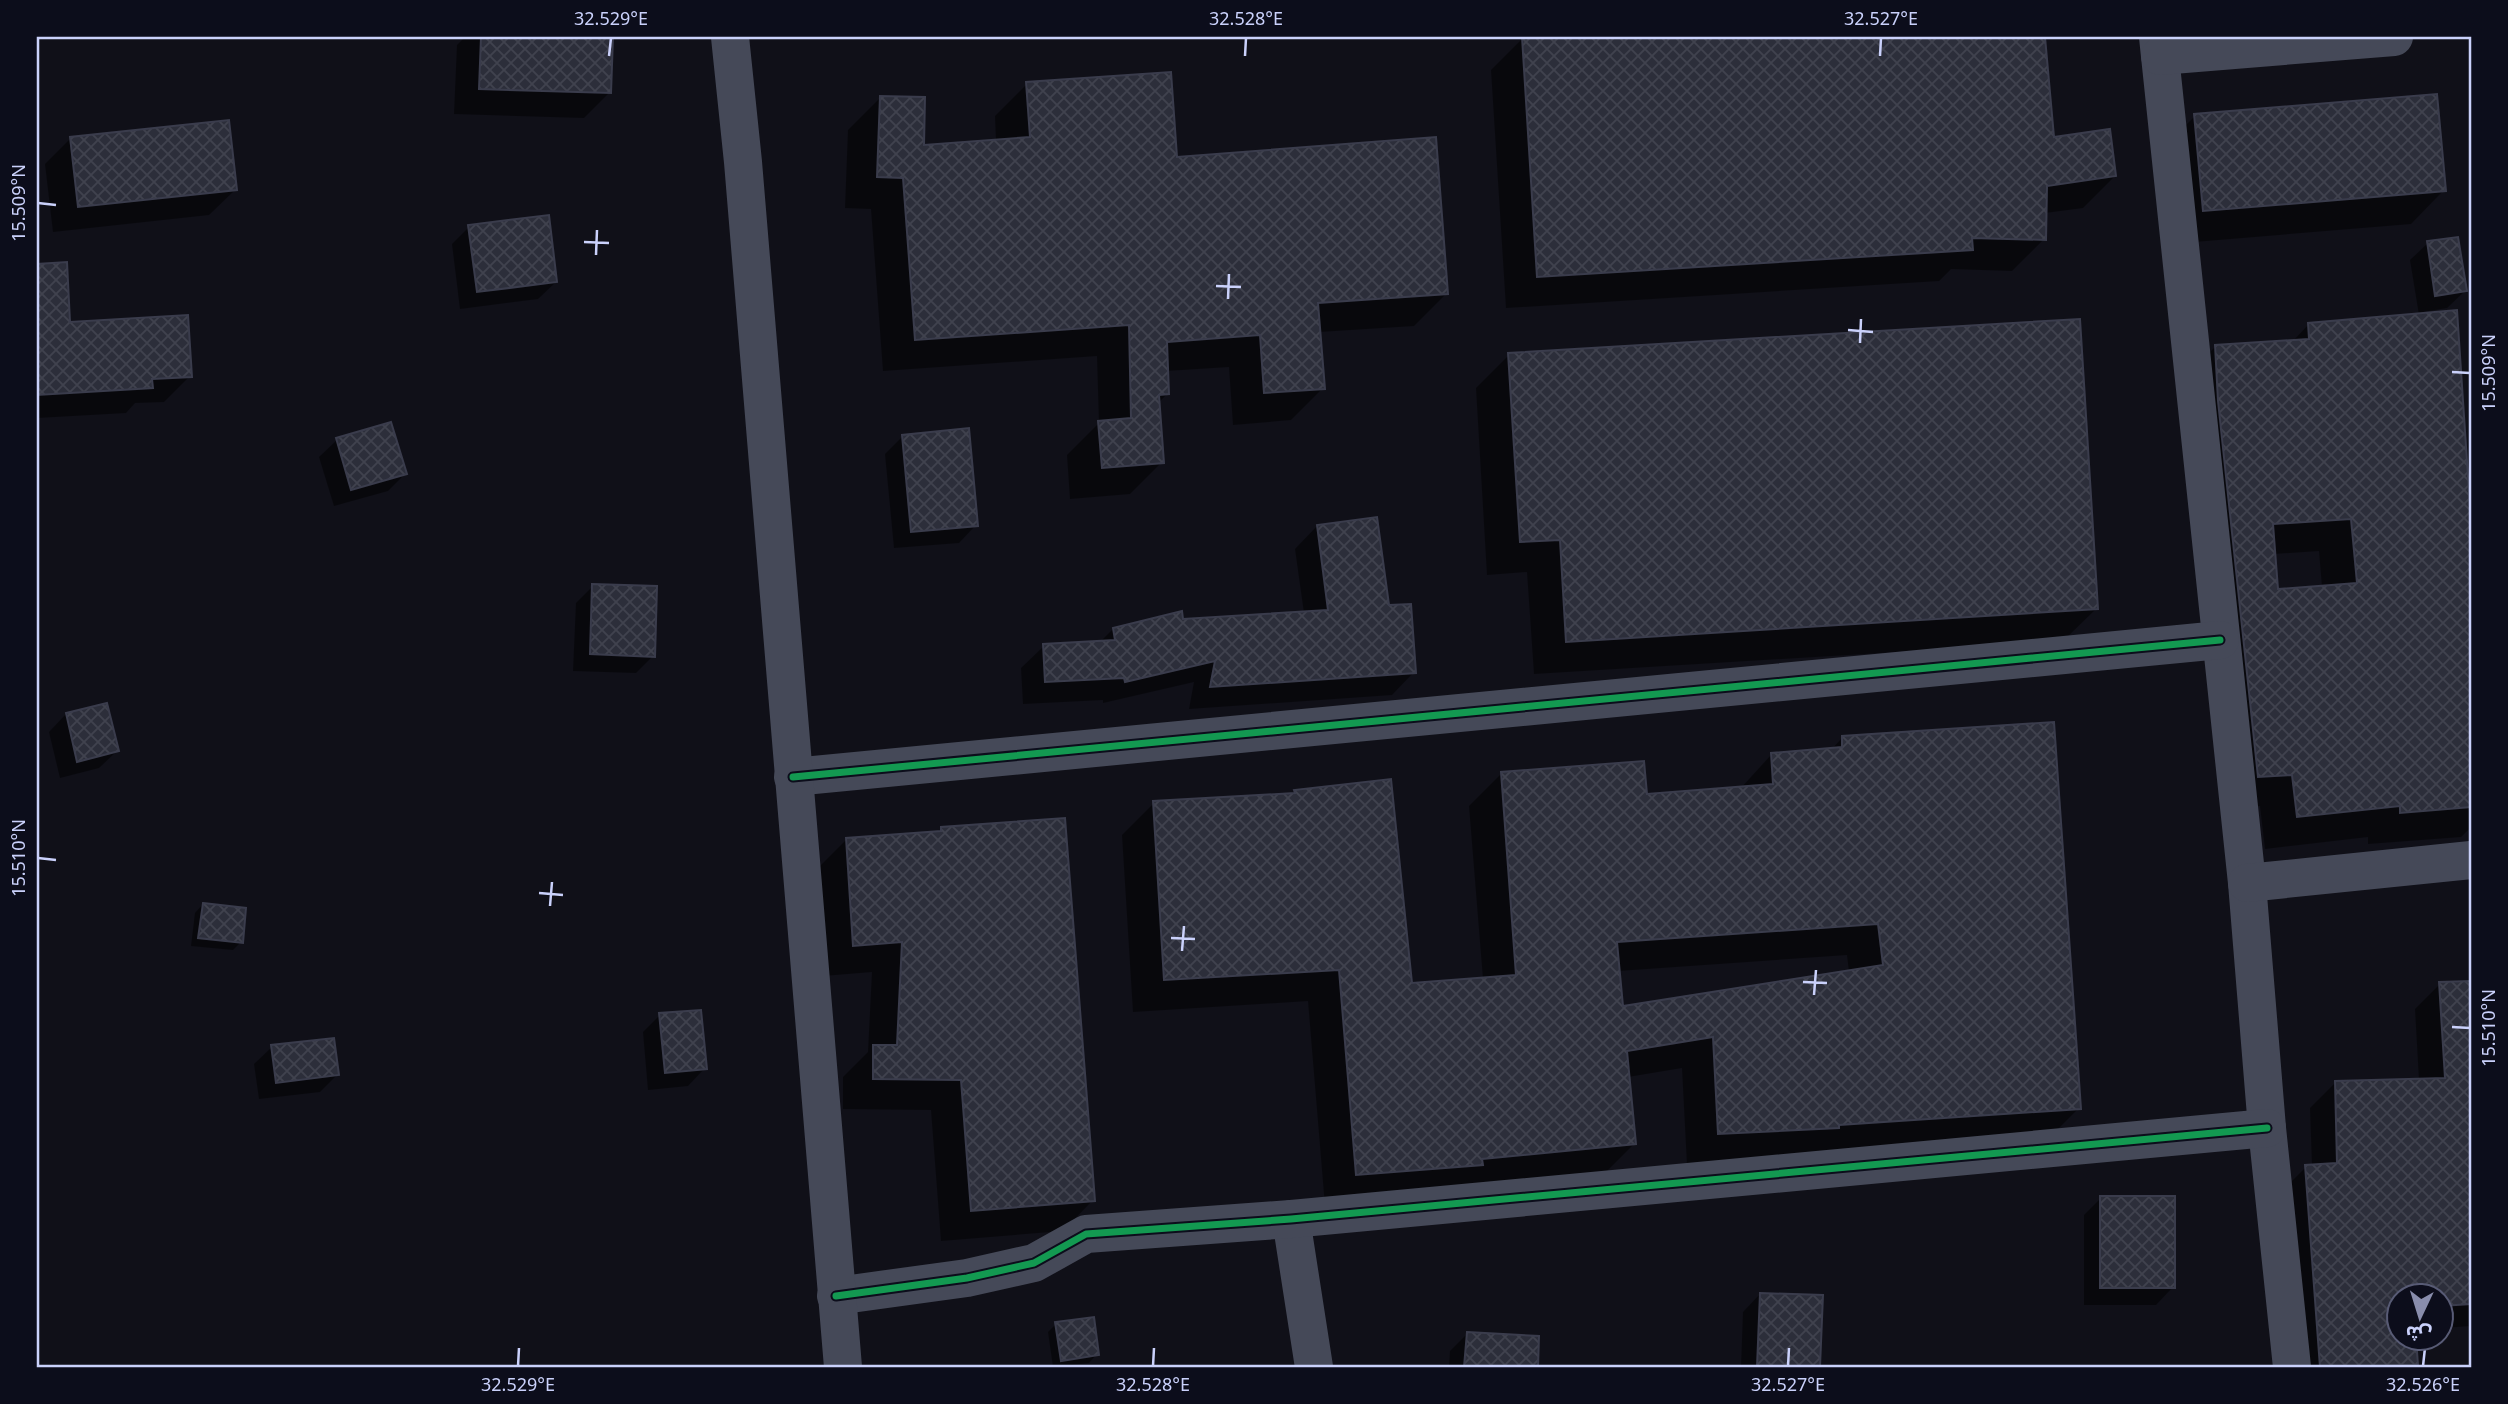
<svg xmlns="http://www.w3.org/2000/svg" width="2508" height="1404" viewBox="0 0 2508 1404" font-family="'Noto Sans','Noto Sans Arabic',sans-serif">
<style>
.shadow{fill:#0007;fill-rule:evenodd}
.building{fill:url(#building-cross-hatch);stroke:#3a3c4c;stroke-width:2;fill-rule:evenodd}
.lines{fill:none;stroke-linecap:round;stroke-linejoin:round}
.minor{stroke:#454958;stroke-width:38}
.tertiary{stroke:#454958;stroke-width:38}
.cycleway-casing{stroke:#0c0d1b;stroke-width:11}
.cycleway{stroke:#139951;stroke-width:7}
.ticks{fill:none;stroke:#cad1fb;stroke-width:2.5}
.neatline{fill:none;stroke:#cad1fb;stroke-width:2.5}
.ticks-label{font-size:18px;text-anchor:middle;fill:#cad1fb}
</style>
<defs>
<pattern id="building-cross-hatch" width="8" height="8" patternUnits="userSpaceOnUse" patternTransform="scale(1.75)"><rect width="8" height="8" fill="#2c2e3a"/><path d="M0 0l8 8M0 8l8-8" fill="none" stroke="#40424e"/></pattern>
</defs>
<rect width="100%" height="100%" fill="#101018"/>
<!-- shadow -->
<g class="shadow">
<path d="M465,37H611L610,92L584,118L454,114L457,45Z"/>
<path d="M2043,37L2052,139L2115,176L2083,208L2045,213L2044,239L2012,271L1951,269L1939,281L1506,308L1491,70L1523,38Z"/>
<path d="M1027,84L1175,159L1447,293L1414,326L1319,332L1323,388L1291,420L1233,425L1229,367L1166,371L1167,394L1158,403L1162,462L1130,494L1070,499L1067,455L1099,423L1097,356L883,371L871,209L845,208L848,130L880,98L922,147L996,141L995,116Z"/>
<path d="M2195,116L2444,190L2411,224L2170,244L2162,149Z"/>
<path d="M71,138L235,190L209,215L53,232L45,164Z"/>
<path d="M469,227L556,282L538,299L460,309L452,244Z"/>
<path d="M2428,243L2465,291L2447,308L2423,312L2471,530V827L2461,837L2368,844V837L2265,849L2260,806L2226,809L2183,379L2215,347L2292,342L2308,325L2419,315L2410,260ZM2319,551L2322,587L2276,591L2274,554Z"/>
<path d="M65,264L68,324L190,376L164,402L135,403L126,413L37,418V265Z"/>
<path d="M1509,355L2096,609L2062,642L1534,674L1527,572L1487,575L1476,388Z"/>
<path d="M903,436L976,525L959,543L894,548L885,454Z"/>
<path d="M337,440L405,474L388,491L334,506L319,457Z"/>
<path d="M1317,526L1387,607L1414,672L1392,695L1189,709L1194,682L1103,703V700L1023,704L1021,668L1044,646L1100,642L1113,629L1182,621L1304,613L1295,549Z"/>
<path d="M593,586L653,656L636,673L573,671L576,603Z"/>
<path d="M66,714L117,751L99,768L60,778L49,732Z"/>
<path d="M1842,738L2079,1108L2047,1140L1687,1165L1682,1068L1628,1077L1634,1144L1602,1176L1325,1206L1308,1001L1133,1012L1122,835L1154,803L1292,795L1295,791L1410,985L1483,979L1469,806L1501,774L1645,795L1740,789L1771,755L1831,750ZM1847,955L1849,972L1621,1008L1618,971Z"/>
<path d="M942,829L1093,1200L1063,1231L941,1241L931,1110L843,1109V1077L868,1052L872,972L823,976L816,870L847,839L938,833Z"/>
<path d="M203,904L241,942L233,950L191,946L195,913Z"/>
<path d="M2471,982V1326L2442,1328V1296H2400V1338H2414L2417,1367H2294L2281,1192L2306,1167L2312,1166L2310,1108L2335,1083L2419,1080L2415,1009L2440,984Z"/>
<path d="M660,1015L705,1068L688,1086L648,1090L643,1032Z"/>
<path d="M272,1047L337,1075L320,1092L259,1099L254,1064Z"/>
<path d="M2101,1198L2173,1287L2156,1305H2084V1215Z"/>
<path d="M1760,1294L1821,1297L1818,1367H1741L1743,1312Z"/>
<path d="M1056,1324L1097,1354L1089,1363L1053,1367L1048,1332Z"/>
<path d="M1467,1334L1537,1338L1536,1367H1449L1450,1351Z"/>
</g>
<!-- building -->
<g class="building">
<path d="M481,37H613L611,93L479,89Z"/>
<path d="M1522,37H2045L2054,137L2110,129L2116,176L2047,186L2046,240L1972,238L1973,250L1537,277Z"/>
<path d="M1171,72L1177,157L1436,137L1448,294L1318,303L1325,389L1264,393L1260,335L1167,342L1169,394L1159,395L1164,463L1102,468L1098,421L1131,418L1129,325L915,340L903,178L877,177L880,96L925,97L924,145L1030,137L1026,82Z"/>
<path d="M2437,94L2446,191L2203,211L2194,114Z"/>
<path d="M229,120L237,190L78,207L70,137Z"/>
<path d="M549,215L557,282L477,292L468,225Z"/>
<path d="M2458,237L2467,291L2435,296L2427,241Z"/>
<path d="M67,262L70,322L188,315L192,377L152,379L153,388L37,395V264Z"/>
<path d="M2457,310L2471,522V807L2400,813V806L2297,817L2292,775L2258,777L2218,401L2215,345L2309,339L2308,323ZM2351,519L2357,583L2278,589L2273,524Z"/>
<path d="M2080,319L2098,609L1566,642L1560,540L1520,542L1508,353Z"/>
<path d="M391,422L407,474L351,490L336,438Z"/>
<path d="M969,428L978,526L911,532L902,435Z"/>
<path d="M1377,517L1389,605L1411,604L1416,673L1210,687L1215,661L1125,682L1124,678L1045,682L1043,644L1115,640L1113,628L1182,611L1183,619L1328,610L1317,525Z"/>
<path d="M592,584L657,586L655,657L590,654Z"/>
<path d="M107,703L119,751L77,762L66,713Z"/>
<path d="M2054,722L2081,1109L1839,1125V1128L1718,1134L1713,1037L1627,1051L1636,1144L1482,1159L1483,1165L1356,1175L1339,970L1164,980L1153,801L1295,793L1294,790L1391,779L1412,983L1516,975L1501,772L1644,761L1647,794L1773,784L1771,753L1842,747V736ZM1878,924L1883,965L1623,1006L1617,942Z"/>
<path d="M1065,818L1095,1201L971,1211L961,1080L873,1079V1045H897L902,942L853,946L846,838L941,831V827Z"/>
<path d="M203,903L246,908L243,943L198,938Z"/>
<path d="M2471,981V1304L2441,1306V1296H2399V1338H2416L2418,1365L2320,1367L2305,1165L2337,1163L2335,1081L2445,1078L2439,982Z"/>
<path d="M701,1010L707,1069L665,1073L659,1013Z"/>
<path d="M334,1038L339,1075L276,1083L271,1045Z"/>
<rect x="2100" y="1196" width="75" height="92"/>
<path d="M1760,1293L1823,1295L1820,1367H1757Z"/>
<path d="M1094,1317L1099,1355L1061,1361L1055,1322Z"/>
<path d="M1467,1332L1539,1336L1538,1367H1464Z"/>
</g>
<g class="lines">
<!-- minor -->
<g class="minor">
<path d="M2158,37L2247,883L2267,1128L2292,1367"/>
<path d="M2160,56L2394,37"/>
<path d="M793,777L2220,640"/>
<path d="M2247,883L2471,860"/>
<path d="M1291,1219L1314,1367"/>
<path d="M836,1296L967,1278L1034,1263L1086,1234L1291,1219L2267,1128"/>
</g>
<!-- tertiary -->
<path class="tertiary" d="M730,37L743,162L843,1367"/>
<!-- cycleway casing -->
<g class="cycleway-casing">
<g id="cycleway">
<path d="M793,777L2220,640"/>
<path d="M836,1296L967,1278L1034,1263L1086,1234L1291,1219L2267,1128"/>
</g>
</g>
<!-- cycleway -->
<use href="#cycleway" class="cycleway"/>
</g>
<!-- ticks -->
<path class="ticks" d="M609,56L611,38M1245,56L1246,38M1880,56L1881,38M38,203L56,205M584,242L609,243M596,255L597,230M1216,286L1241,287M1228,299L1229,274M1848,330L1873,332M1860,343L1861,319M2452,372L2470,373M38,858L56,860M539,893L563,895M550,906L552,882M1171,938L1195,939M1182,951L1184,926M1803,982L1827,983M1814,995L1816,970M2452,1027L2470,1028M518,1366L519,1348M1153,1366L1154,1348M1788,1366L1789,1348M2423,1366L2425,1348"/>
<!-- border -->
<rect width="2508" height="1404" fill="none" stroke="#0c0d1b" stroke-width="77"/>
<!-- north arrow -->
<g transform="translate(2420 1317) rotate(184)"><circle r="33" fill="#0c0d1b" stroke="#585b75" stroke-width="2"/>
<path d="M0-5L12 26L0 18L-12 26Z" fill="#898dac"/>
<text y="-10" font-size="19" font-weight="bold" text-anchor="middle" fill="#cad1fb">ش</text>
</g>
<rect x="38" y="38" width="2432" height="1328" class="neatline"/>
<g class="ticks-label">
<text x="611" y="25">32.529°E</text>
<text x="1246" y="25">32.528°E</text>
<text x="1881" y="25">32.527°E</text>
<text transform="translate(19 203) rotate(-90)" y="6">15.509°N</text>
<text transform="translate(2489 373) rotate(-90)" y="6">15.509°N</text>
<text transform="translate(19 858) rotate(-90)" y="6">15.510°N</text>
<text transform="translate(2489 1028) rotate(-90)" y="6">15.510°N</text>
<text x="518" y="1391">32.529°E</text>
<text x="1153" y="1391">32.528°E</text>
<text x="1788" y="1391">32.527°E</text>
<text x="2423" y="1391">32.526°E</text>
</g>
</svg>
